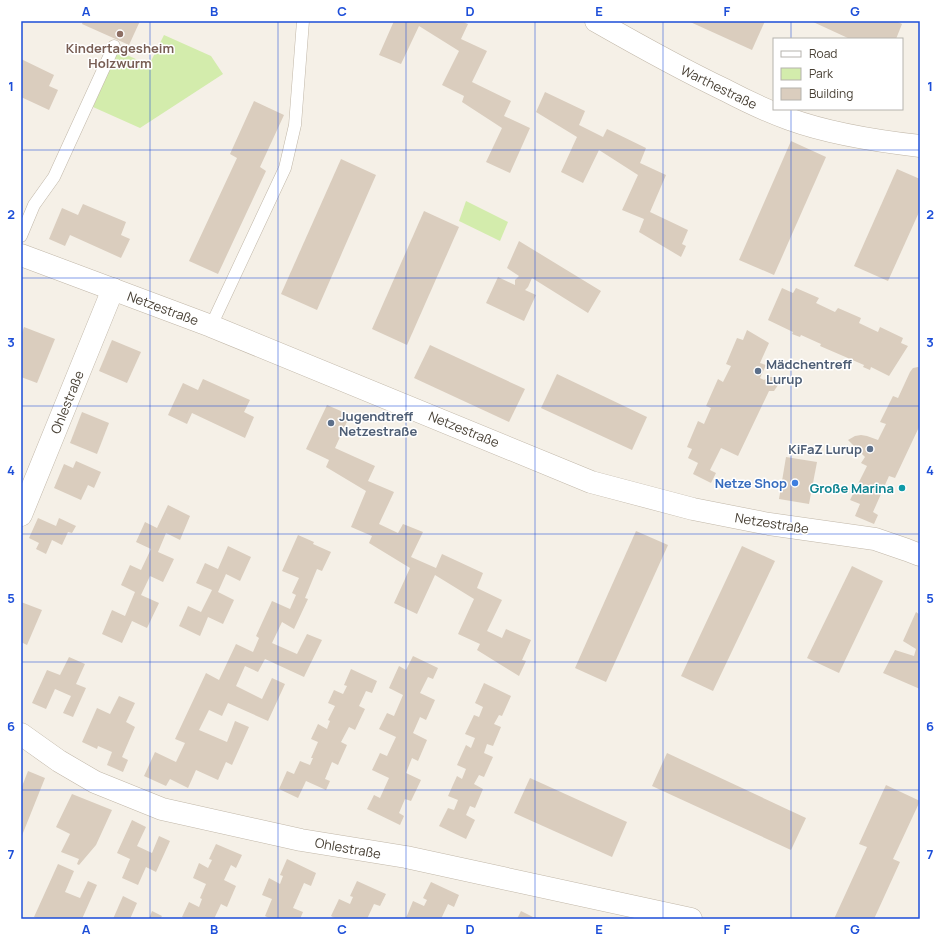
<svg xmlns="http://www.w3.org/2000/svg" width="941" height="940" viewBox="0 0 941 940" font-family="Manrope,sans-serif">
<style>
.green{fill:#d3ecac}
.building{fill:#dacdbe}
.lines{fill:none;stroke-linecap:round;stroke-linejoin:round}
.lane-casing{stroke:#c1b7a8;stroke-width:13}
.street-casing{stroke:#c1b7a8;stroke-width:23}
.lane{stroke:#fff;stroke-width:12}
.street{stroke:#fff;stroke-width:22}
.grid{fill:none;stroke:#1d4ed8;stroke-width:1;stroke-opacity:0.55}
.education-dot{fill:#8d6e63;stroke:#fff;stroke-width:1.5}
.service-dot{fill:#5c6f8a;stroke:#fff;stroke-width:1.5}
.shop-dot{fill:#3f7fe0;stroke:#fff;stroke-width:1.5}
.culture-dot{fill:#0f9aa8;stroke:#fff;stroke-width:1.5}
.labels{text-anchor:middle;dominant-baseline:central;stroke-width:3;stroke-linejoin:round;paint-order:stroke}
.education-label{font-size:13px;font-weight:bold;fill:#785e54;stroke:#fff}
.street-label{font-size:13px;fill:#484035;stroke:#fff}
.service-label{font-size:13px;font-weight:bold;fill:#4e5e75;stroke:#fff;text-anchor:start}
.shop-label{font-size:13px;font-weight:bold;fill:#366cbe;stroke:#fff;text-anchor:end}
.culture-label{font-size:13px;font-weight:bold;fill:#0d838f;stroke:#fff;text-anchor:end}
.neatline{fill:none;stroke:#1d4ed8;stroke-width:1.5}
.grid-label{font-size:13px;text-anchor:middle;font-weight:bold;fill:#1d4ed8}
</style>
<rect width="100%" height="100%" fill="#f5f0e7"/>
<!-- green -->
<g class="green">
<path d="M164,35L211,56L223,74L140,128L93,107L118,51L149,65Z"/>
<path d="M466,201L508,222L500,241L459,221Z"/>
</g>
<!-- building -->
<g class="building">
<path d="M83,21H140L129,45L82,24Z"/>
<path d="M394,21H461L468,24L461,39L487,51L472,82L511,101L504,116L530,128L510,173L486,162L502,128L462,102L464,96L442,85L459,51L419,26L401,64L379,55Z"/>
<path d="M688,21H765L752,50Z"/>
<path d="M811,21H896L902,24L896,39H850Z"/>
<path d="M21,59L54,75L49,86L58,90L49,110L21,97Z"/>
<path d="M545,92L585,111L579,125L603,137L607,129L646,148L640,163L666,175L650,212L688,230L682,244L686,246L681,257L639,232L644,219L622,210L638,175L599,150L583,183L561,172L577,137L536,112Z"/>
<path d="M254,101L284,115L260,167L266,171L218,274L189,261L237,158L230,154Z"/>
<path d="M791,141L826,157L774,275L739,260Z"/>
<path d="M341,159L376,175L317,310L281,294Z"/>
<path d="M897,169L920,179V210L888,281L854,266Z"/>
<path d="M83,204L126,222L121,235L130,239L121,258L70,235L65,246L49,239L62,208L78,215Z"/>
<path d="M424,211L459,227L407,345L372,329Z"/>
<path d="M519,241L601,291L588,313L532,278L528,287L525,290L536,295L524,321L486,303L498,277L515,285V280L519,276L507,268Z"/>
<path d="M782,288L793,293L796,288L819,298L816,303L835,312L838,308L861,318L859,323L878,332L880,327L903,338L901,343L908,346L889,376L871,367L870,370L863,367L864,365L820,346L821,344L801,335L800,337L792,334L793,332L768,320Z"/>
<path d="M24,327L55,339L37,383L21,377V335Z"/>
<path d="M747,330L769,343L760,363L766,365L760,378L764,380L769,377H774L778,381V385L774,391H769L738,456L721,448L710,470L716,473L711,483L693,474L698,463L688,458L692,449L687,447L698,421L704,424L711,408L706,406L718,379L723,382L731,366L726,364L737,338L743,340Z"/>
<path d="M112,340L141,352L127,383L99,371Z"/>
<path d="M430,345L525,389L509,422L414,378Z"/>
<path d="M918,367L920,368V425L895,478L889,476L873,512L878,515L874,524L855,516L860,504L850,500L867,466L861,463L865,457L848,440L855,436L861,435L867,436L878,440L886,424L880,422L893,396L898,398L910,372L913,368Z"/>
<path d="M557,374L647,417L632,450L541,408Z"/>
<path d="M203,379L250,400L244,412L254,417L245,438L192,413L187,424L168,415L183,383L198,390Z"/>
<path d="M327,405L350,415L335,448L375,466L368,481L394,492L379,524L398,533L403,524L423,532L411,557L436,568L442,554L483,573L477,588L502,600L487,631L502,638L506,629L531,640L522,660L526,661L519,676L477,650L480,644L458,634L474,599L435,575L417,614L394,603L410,568L369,543L372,536L351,527L366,491L326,467L329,460L306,449Z"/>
<path d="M82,412L109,423L97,454L70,443Z"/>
<path d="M786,457L817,462L809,504L779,499Z"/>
<path d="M76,461L101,472L94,488L88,485L81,500L54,488L64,464L73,468Z"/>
<path d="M168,505L190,516L180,540L166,533L158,552L174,559L163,582L150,576L141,595L159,603L147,628L132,621L122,643L102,634L112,610L125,616L135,592L121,585L130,565L141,570L151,549L136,542L145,522L157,528Z"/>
<path d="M38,518L56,526L59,518L76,526L72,533L68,532L62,545L52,540L46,554L36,549L39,543L29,538Z"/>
<path d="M636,531L668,545L606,682L575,668Z"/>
<path d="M298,535L314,542L313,544L331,552L322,571L317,569L305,598L308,599L294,629L282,622L272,643L297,654L307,634L322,640L304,677L265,659L258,672L245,666L236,686L262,699L272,678L285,684L268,721L228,703L222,716L209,710L199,730L227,742L235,721L249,727L232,765L226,762L218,780L196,770L188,788L170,779L166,786L144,776L155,752L176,762L185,743L175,739L206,673L219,680L236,644L253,652L259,638L256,636L272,601L290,609L296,595L292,593L299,578L282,571Z"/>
<path d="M228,546L251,557L240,581L226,574L218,592L234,600L223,624L208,617L200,636L179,626L188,606L201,612L212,590L196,583L205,563L218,569Z"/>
<path d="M742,546L775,561L713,691L681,676Z"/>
<path d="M852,566L883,581L839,673L807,658Z"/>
<path d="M21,602L42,610L27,645L21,642Z"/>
<path d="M916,612L920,615V689L883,673L895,650L914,656L916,649L903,641Z"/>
<path d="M413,656L438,668L433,679L428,677L420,693L435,700L426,720L420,717L413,733L427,740L418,761L412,758L406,773L421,780L411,801L405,799L399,813L404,816L400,825L367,809L374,795L380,798L389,778L372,770L380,753L387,756L396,737L379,729L387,713L394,716L403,695L389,688L399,666L406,670Z"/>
<path d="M69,657L85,664L76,684L86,688L73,717L63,713L71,696L55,689L46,709L32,703L47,670L60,675Z"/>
<path d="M351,669L377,681L372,693L366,691L359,706L365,709L355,730L349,727L341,742L347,745L338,765L332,762L325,779L330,781L326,790L306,781L298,798L279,789L287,771L294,774L300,761L310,765L313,758H311L318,742L311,739L318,724L327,729L330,721L328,720L335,706L328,703L334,690L343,694L347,686L344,685Z"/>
<path d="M484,683L511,696L502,716L499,715L494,724L501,727L493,746L487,744L484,753L493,757L484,777L479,775L474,784L483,789L475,808L470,806L466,815L475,820L466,839L439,826L448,808L454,810L458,800L448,796L457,776L462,779L466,769L457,765L466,745L471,748L475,738L465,734L474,715L479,717L483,707L475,703Z"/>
<path d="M119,696L135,703L126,722L135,727L122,757L128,760L123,772L107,765L112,752L98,746L97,749L82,742L97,708L110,714Z"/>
<path d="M667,753L806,818L791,850L652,786Z"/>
<path d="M28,771L45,778L21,838V789Z"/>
<path d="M530,778L627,822L612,857L514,813Z"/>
<path d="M886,785L920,801L893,859L900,862L874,919H834L867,847L859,844Z"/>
<path d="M72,794L112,810L96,845L79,865L77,864L79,859L61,852L70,834L56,827Z"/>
<path d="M132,820L146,827L137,846L152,853L159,836L170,841L156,872L146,867L138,885L122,878L130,859L117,853Z"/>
<path d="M216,844L242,855L236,868L231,865L224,880L236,886L227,907L221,904L214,919H187L182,917L189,902L199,907L202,899L200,898L206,884L193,878L199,863L208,868L212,860L209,859Z"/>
<path d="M287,859L316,873L311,886L304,883L293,908L303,912L300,919H268L269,918L265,916L272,899L262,895L269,878L280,884L283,876L280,875Z"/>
<path d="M58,864L74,871L65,892L80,898L88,881L97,885L82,919H40L34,917Z"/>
<path d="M357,881L386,894L380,906L374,904L367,919H337L331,916L339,899L350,904L353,897L350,896Z"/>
<path d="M431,882L459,895L454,907L448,904L441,919H408L406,918L413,901L424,906L427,900L423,898Z"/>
<path d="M123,896L137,903L130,919H113Z"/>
<path d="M152,911L162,916L160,919H149Z"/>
<path d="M521,911L537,919H517Z"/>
</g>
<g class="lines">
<!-- lane casing -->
<g class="lane-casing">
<g id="lane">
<path d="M21,236L34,205L54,177L114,46"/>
<path d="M211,326L285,168L295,125L303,21"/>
</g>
</g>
<!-- street casing -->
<g class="street-casing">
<g id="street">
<path d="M596,21C638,45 681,69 725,90C746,101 767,111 789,119C830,134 876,141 920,146"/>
<path d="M21,255L211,326L591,482L693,509L769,524L875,539L907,550L920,555"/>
<path d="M21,515L113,289"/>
<path d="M21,734L59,761L95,782L162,809L301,840L406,857L691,919"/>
</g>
</g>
<!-- lane -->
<use href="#lane" class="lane"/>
<!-- street -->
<use href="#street" class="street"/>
</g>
<!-- grid -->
<path class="grid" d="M150,21V919M278,21V919M406,21V919M535,21V919M663,21V919M791,21V39M791,109V919M21,150H920M21,278H920M21,406H920M21,534H920M21,662H920M21,790H920"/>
<!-- markers -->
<circle class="education-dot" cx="120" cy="34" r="4"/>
<g class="service-dot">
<circle cx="758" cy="371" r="4"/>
<circle cx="331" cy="423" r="4"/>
<circle cx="870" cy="449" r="4"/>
</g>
<circle class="shop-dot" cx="795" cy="483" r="4"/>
<circle class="culture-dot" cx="902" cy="488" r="4"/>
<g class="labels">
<!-- education labels -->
<g class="education-label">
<text x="120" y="48">Kindertagesheim<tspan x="120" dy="15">Holzwurm</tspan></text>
</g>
<!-- street labels -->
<g class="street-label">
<text transform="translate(719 87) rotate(26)">Warthestraße</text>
<text transform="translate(163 308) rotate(20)">Netzestraße</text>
<text transform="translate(67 402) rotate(-68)">Ohlestraße</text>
<text transform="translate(464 429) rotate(22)">Netzestraße</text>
<text transform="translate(772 523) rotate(9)">Netzestraße</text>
<text transform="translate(348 848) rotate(10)">Ohlestraße</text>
</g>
<!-- service labels -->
<g class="service-label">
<text x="766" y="364">Mädchentreff<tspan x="766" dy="15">Lurup</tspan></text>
<text x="339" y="416">Jugendtreff<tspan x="339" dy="15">Netzestraße</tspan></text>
<text x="862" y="449" text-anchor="end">KiFaZ Lurup</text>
</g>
<!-- shop labels -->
<g class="shop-label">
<text x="787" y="483">Netze Shop</text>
</g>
<!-- culture labels -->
<g class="culture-label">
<text x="894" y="488">Große Marina</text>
</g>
</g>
<!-- border -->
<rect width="941" height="940" fill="none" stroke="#ffffff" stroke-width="44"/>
<!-- legend -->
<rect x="773" y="38" width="130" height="72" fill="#ffffff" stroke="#b6b3ae"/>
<rect x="781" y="51" width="20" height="6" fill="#ffffff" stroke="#b6b3ae"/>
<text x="809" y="58" font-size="12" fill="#484035">Road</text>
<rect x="781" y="68" width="20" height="12" fill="#d3ecac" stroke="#b6b3ae"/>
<text x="809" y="78" font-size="12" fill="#484035">Park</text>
<rect x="781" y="88" width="20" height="12" fill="#dacdbe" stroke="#b6b3ae"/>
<text x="809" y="98" font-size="12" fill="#484035">Building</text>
<rect x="22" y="22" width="897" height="896" class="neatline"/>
<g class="grid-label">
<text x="86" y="16">A</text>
<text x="214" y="16">B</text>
<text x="342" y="16">C</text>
<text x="470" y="16">D</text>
<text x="599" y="16">E</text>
<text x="727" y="16">F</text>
<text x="855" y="16">G</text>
<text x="11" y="91">1</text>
<text x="930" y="91">1</text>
<text x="11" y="219">2</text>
<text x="930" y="219">2</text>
<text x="11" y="347">3</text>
<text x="930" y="347">3</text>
<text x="11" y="475">4</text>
<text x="930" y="475">4</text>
<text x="11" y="603">5</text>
<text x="930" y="603">5</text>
<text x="11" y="731">6</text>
<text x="930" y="731">6</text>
<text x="11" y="859">7</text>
<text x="930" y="859">7</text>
<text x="86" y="934">A</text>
<text x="214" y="934">B</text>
<text x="342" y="934">C</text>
<text x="470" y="934">D</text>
<text x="599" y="934">E</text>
<text x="727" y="934">F</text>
<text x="855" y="934">G</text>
</g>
</svg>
